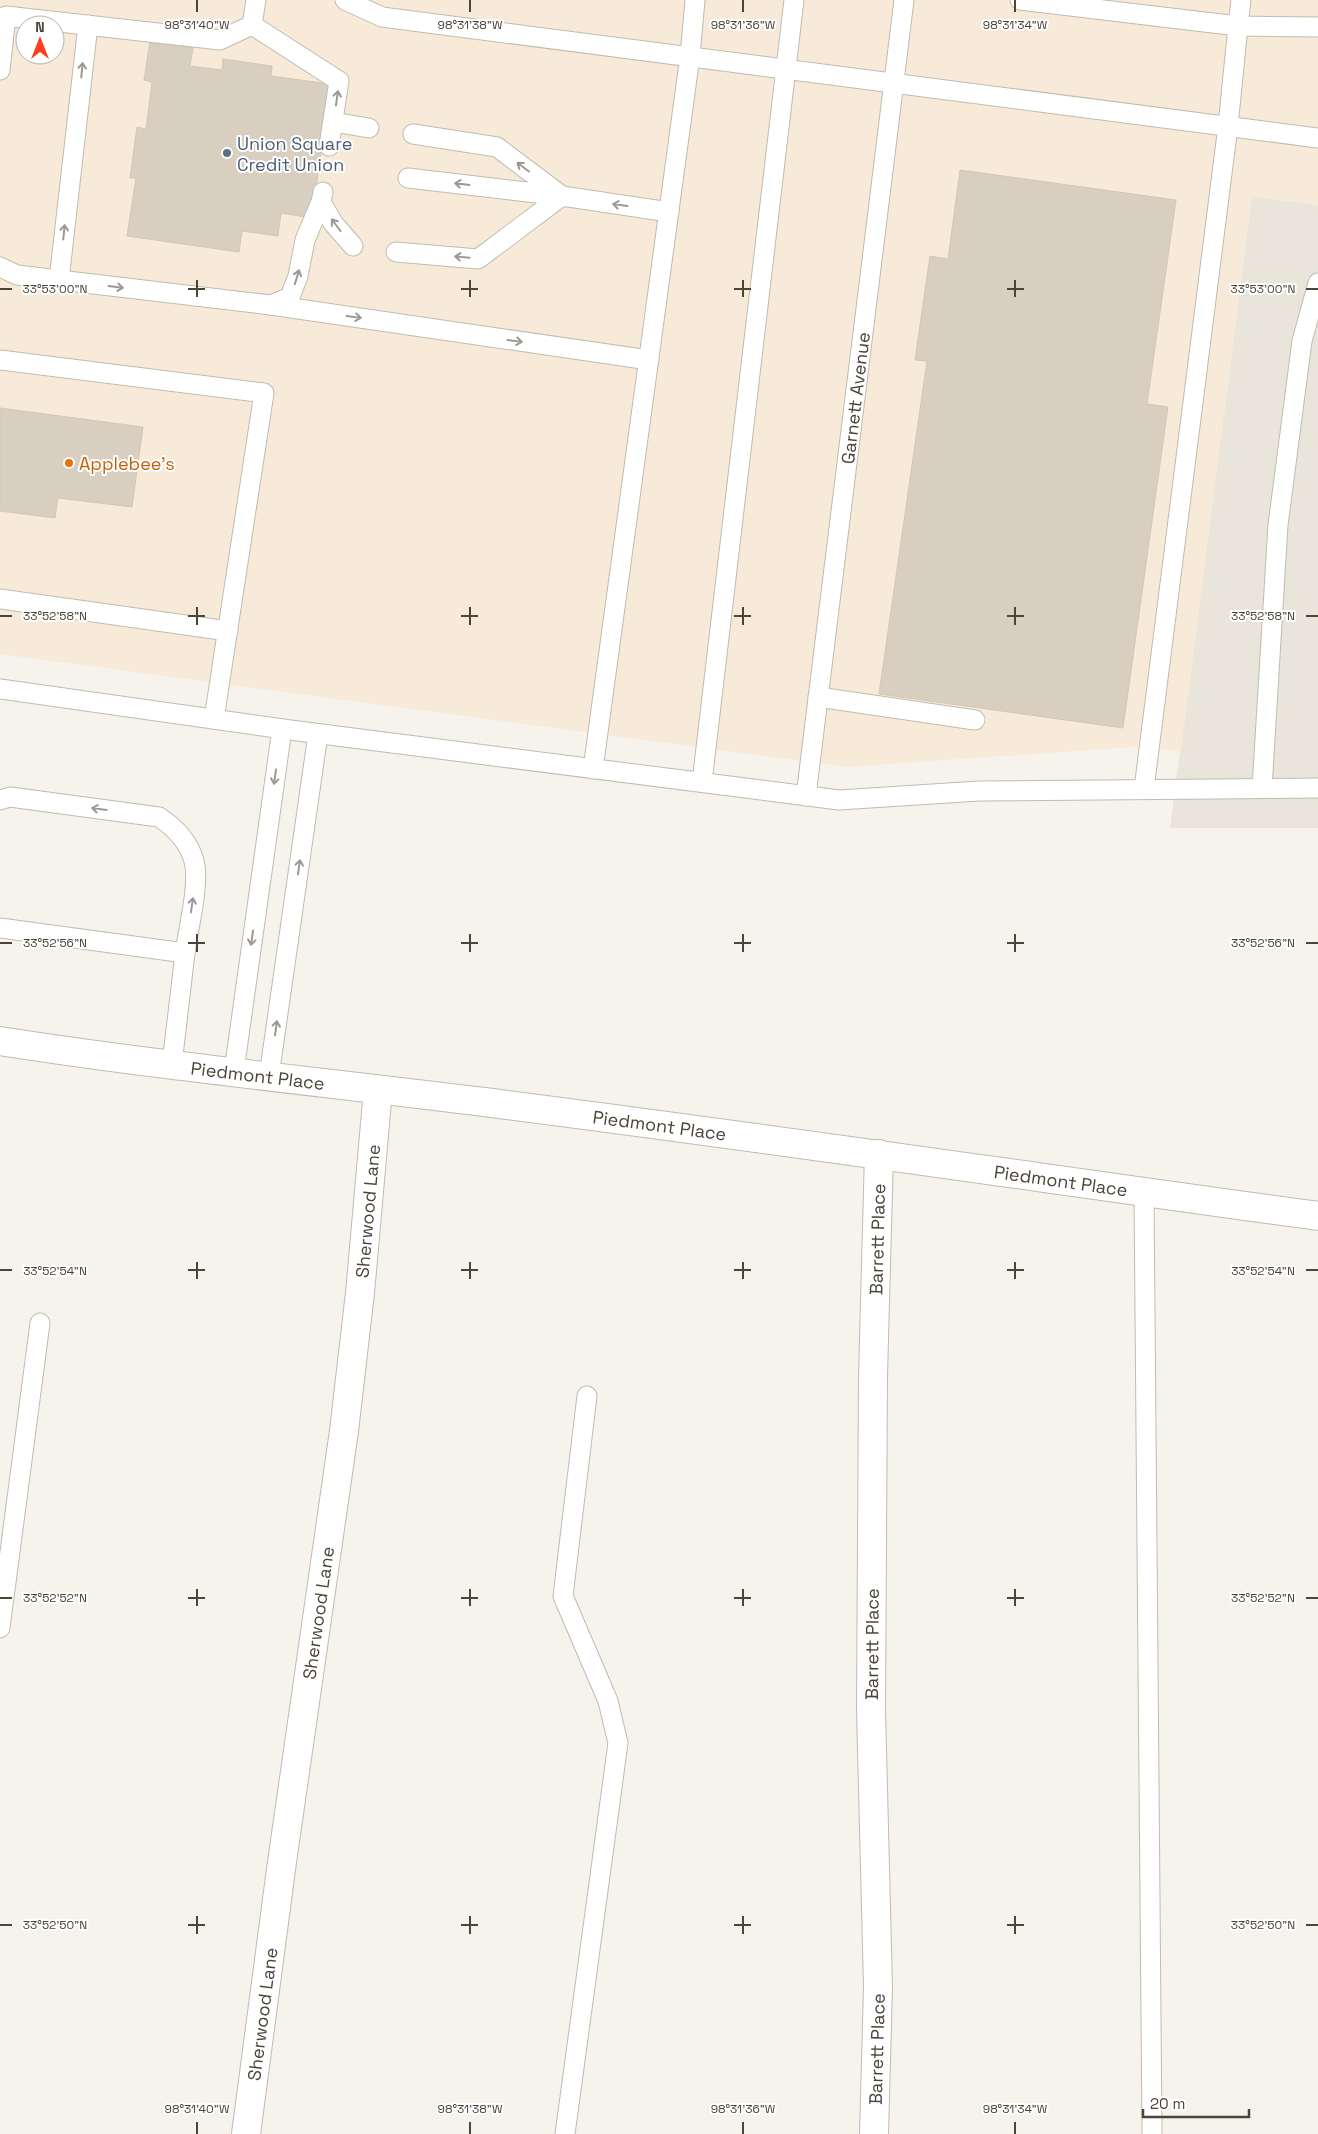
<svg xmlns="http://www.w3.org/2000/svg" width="1318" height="2134" viewBox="0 0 1318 2134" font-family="'Space Grotesk',sans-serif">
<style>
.residential{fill:#eae5da}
.commercial{fill:#f7ead8;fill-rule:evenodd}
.building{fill:#d8cfc1;stroke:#d3c7b4}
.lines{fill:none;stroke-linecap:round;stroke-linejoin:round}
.service-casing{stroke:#c2bbae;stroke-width:21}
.minor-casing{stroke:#c2bbae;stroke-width:30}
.service{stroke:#fff;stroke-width:19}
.minor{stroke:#fff;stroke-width:28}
.oneway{stroke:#9c9892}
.ticks{fill:none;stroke:#4b4439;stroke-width:2}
.service-dot{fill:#5c6f8a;stroke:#fff;stroke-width:2}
.food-dot{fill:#e8710a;stroke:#fff;stroke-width:2}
.labels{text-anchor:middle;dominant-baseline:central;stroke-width:4;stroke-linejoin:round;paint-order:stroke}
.service-label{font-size:18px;fill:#4e5e75;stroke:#fff;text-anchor:start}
.street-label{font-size:18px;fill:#4b4439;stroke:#fff}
.food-label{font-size:18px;fill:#c56008;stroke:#fff;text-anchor:start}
.ticks-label{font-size:12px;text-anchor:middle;fill:#4b4439;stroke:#fff;stroke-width:4;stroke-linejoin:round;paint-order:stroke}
</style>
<rect width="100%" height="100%" fill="#f6f3ec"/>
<!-- residential -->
<path class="residential" d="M1252,196L1318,205V828H1170Z"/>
<!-- commercial -->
<path class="commercial" d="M0,0H1318V205L1252,197L1181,751L1132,747L847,767L0,654ZM25,25H55V55H25Z"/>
<!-- building -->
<g class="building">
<path d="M150,41L193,48L190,66L222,70L223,59L272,66L271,76L330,84L312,218L281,213L278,236L242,231L239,252L127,236L136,178H130L137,127L146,129L152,82L144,80Z"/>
<path d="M960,170L1176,200L1147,404L1168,407L1123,728L879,694L927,361L915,360L930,256L948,259Z"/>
<path d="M0,408L143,427L132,507L58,498L55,518L0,511Z"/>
</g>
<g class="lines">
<!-- service casing -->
<g class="service-casing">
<g id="service">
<path d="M345,0L382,17L1318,138"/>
<path d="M1020,0L1238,26L1228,126L1144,789"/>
<path d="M1241,0L1238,26L1318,27"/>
<path d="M252,25L339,81L329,146"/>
<path d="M0,70L6,16L220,40L252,25L256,0"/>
<path d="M333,122L369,128"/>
<path d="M413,134L497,147L562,196"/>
<path d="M408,178L561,196"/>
<path d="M321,202L333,223L353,246"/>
<path d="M396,252L478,259L562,196L669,212"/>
<path d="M0,267L17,275L271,305L290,297L298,276L305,240L321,202L323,192"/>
<path d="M59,280L88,25"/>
<path d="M271,305L649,360"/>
<path d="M0,360L264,393L214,719"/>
<path d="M0,599L228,631"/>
<path d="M0,689L290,730L839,800L979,791L1318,788"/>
<path d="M818,697L975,720"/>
<path d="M593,769L690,56L695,0"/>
<path d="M702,782L794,0"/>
<path d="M1262,788L1278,525L1302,341L1318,283"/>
<path id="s1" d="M806,796L904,0"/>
<path d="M0,800L10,797L159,817C174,827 189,842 194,861C200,884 188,929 185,953"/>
<path d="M0,928L185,953L172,1064"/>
<path d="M234,1071L282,729"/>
<path d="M269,1076L318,734"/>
<path d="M1144,1194L1152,2134"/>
<path d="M0,1628L40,1323"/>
<path d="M565,2134L618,1743L608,1701L563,1596L587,1396"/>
</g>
</g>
<!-- minor casing -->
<g class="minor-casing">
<g id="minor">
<path id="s2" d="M0,1041C161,1066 323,1082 484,1102C762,1137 1040,1178 1318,1216"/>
<path id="s3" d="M246,2134L282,1862L344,1431L360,1293L378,1090"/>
<path id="s4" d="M874,2134L878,1987L871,1710L873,1376L879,1154"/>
</g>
</g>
<!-- service -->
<use href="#service" class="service"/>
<!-- minor -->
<use href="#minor" class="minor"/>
</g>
<!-- one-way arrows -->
<defs><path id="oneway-shaft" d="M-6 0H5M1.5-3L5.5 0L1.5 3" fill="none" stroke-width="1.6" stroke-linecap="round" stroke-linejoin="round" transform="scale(1.25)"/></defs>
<g class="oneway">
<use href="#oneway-shaft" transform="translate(82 70) rotate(-84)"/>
<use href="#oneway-shaft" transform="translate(337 98) rotate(-82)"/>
<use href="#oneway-shaft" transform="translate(523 167) rotate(-143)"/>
<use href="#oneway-shaft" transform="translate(462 184) rotate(-173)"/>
<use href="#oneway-shaft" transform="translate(620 205) rotate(-172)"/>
<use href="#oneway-shaft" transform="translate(336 225) rotate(-127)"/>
<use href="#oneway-shaft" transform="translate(64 232) rotate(-84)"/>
<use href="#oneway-shaft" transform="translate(462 257) rotate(-175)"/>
<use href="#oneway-shaft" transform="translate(297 277) rotate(-73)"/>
<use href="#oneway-shaft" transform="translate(116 287) rotate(7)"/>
<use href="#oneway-shaft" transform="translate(354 317) rotate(8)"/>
<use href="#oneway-shaft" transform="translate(515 341) rotate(8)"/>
<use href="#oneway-shaft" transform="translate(275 777) rotate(98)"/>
<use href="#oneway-shaft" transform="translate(99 809) rotate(-172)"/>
<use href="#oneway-shaft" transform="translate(299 867) rotate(-82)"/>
<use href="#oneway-shaft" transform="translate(192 905) rotate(-82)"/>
<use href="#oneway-shaft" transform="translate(252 938) rotate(98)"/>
<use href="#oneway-shaft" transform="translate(276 1028) rotate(-82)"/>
</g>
<!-- ticks -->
<path class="ticks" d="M197,0V12M470,0V12M743,0V12M1015,0V12M197,280V297M470,280V297M743,280V297M1015,280V297M0,289H12M188,289H205M461,289H478M734,289H751M1007,289H1024M1306,289H1318M197,607V625M470,607V625M743,607V625M1015,607V625M0,616H12M188,616H205M461,616H478M734,616H751M1007,616H1024M1306,616H1318M197,934V952M470,934V952M743,934V952M1015,934V952M0,943H12M188,943H205M461,943H478M734,943H751M1007,943H1024M1306,943H1318M197,1262V1279M470,1262V1279M743,1262V1279M1015,1262V1279M0,1270H12M188,1270H205M461,1270H478M734,1270H751M1007,1270H1024M1306,1270H1318M197,1589V1606M470,1589V1606M743,1589V1606M1015,1589V1606M0,1598H12M188,1598H205M461,1598H478M734,1598H751M1007,1598H1024M1306,1598H1318M197,1916V1934M470,1916V1934M743,1916V1934M1015,1916V1934M0,1925H12M188,1925H205M461,1925H478M734,1925H751M1007,1925H1024M1306,1925H1318M197,2122V2134M470,2122V2134M743,2122V2134M1015,2122V2134"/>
<!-- markers -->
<circle class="service-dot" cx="227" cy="153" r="5"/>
<circle class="food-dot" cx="69" cy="463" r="5"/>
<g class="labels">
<!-- service labels -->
<g class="service-label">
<text x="237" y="143">Union Square<tspan x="237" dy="21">Credit Union</tspan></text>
</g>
<!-- street labels -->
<g class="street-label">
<text stroke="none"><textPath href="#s1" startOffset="401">Garnett Avenue</textPath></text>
<text stroke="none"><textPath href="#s2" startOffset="260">Piedmont Place</textPath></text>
<text stroke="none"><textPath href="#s2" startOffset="665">Piedmont Place</textPath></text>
<text stroke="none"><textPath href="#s2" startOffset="1070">Piedmont Place</textPath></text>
<text stroke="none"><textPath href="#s3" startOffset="931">Sherwood Lane</textPath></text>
<text stroke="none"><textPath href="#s4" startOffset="895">Barrett Place</textPath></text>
<text stroke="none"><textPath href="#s3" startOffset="526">Sherwood Lane</textPath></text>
<text stroke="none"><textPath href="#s4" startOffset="490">Barrett Place</textPath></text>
<text stroke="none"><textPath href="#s3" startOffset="121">Sherwood Lane</textPath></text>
<text stroke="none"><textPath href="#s4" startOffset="85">Barrett Place</textPath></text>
</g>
<!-- food labels -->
<g class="food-label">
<text x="79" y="463">Applebee's</text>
</g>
</g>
<g class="ticks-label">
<text x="197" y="29">98°31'40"W</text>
<text x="470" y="29">98°31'38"W</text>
<text x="743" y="29">98°31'36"W</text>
<text x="1015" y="29">98°31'34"W</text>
<text x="55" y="293">33°53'00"N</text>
<text x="1263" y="293">33°53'00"N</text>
<text x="55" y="620">33°52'58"N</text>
<text x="1263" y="620">33°52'58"N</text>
<text x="55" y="947">33°52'56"N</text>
<text x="1263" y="947">33°52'56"N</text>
<text x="55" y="1275">33°52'54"N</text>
<text x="1263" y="1275">33°52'54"N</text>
<text x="55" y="1602">33°52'52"N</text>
<text x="1263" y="1602">33°52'52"N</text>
<text x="55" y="1929">33°52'50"N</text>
<text x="1263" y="1929">33°52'50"N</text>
<text x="197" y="2113">98°31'40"W</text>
<text x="470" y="2113">98°31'38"W</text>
<text x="743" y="2113">98°31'36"W</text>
<text x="1015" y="2113">98°31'34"W</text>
</g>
<!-- north arrow -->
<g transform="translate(40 40)"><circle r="24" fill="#ffffff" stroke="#b7b4b0"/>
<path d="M0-4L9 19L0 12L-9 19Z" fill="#fc3f1d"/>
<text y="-8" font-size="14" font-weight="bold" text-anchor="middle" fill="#4b4439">N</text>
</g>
<!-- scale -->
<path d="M1143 2109v8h106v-8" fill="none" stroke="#4b4439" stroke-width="2.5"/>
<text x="1150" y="2109" font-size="15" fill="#4b4439" stroke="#ffffff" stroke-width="4" paint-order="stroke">20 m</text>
</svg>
